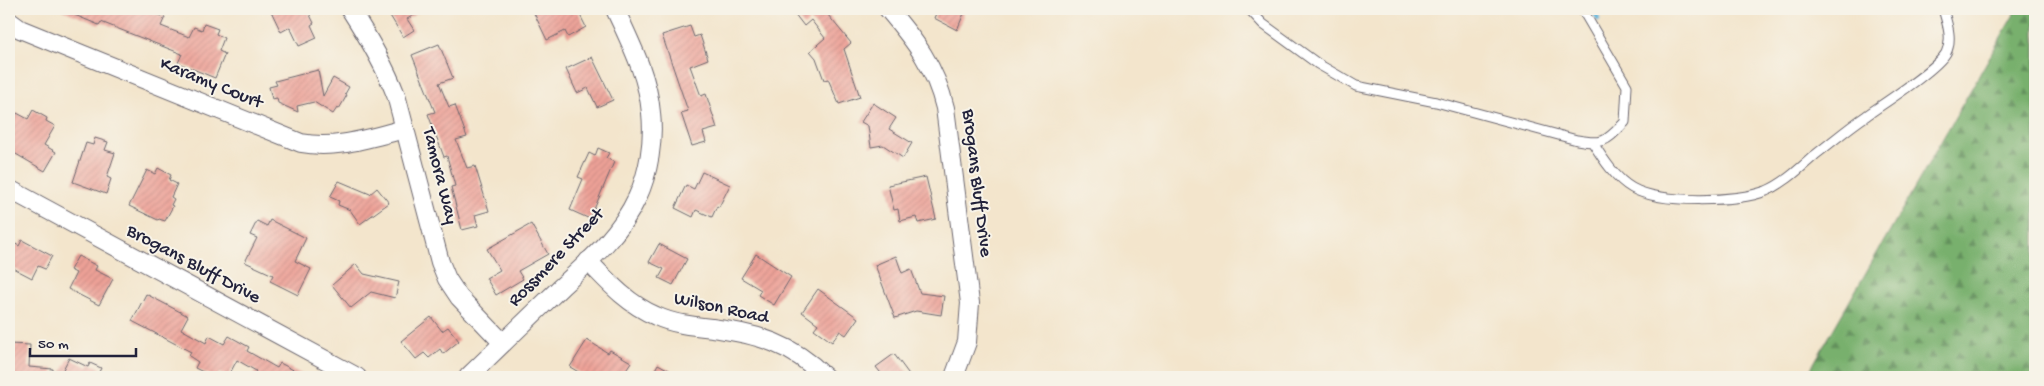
<svg xmlns="http://www.w3.org/2000/svg" width="2044" height="386" viewBox="0 0 2044 386" font-family="'Gochi Hand',sans-serif">
<style>
.forest{fill:url(#forest-firs);stroke:#4d6954}
.lines{fill:none;stroke-linecap:round;stroke-linejoin:round}
.stream{stroke:#61b5dd;stroke-width:4.5}
.building{fill:url(#building-hatch)}
.service-casing{stroke:#6b666e;stroke-width:11}
.minor-casing{stroke:#6b666e;stroke-width:20}
.service{stroke:#fff;stroke-width:9}
.minor{stroke:#fff;stroke-width:18}
.labels{text-anchor:middle;dominant-baseline:central;stroke-width:4;stroke-linejoin:round;paint-order:stroke}
.street-label{font-size:19px;fill:#22223b;stroke:#f7f3e8}
</style>
<defs>
<pattern id="forest-firs" width="22" height="20" patternUnits="userSpaceOnUse" patternTransform="scale(1.25)"><rect width="22" height="20" fill="#78b06d"/><path d="M5 1l3.5 6h-7zM16 11l3.5 6h-7z" fill="#628f5b"/></pattern>
<pattern id="building-hatch" width="6" height="6" patternUnits="userSpaceOnUse" patternTransform="scale(1.25)"><rect width="6" height="6" fill="#eda197"/><path d="M-1 1l2-2M0 6l6-6M5 7l2-2" fill="none" stroke="#cb8a83"/></pattern>
</defs>
<rect width="100%" height="100%" fill="#f7f3e8"/>
<filter id="ink" filterUnits="userSpaceOnUse"><feTurbulence type="fractalNoise" baseFrequency=".02" numOctaves="2"/><feDisplacementMap in="SourceGraphic" scale="10" xChannelSelector="R" yChannelSelector="G"/><feConvolveMatrix kernelMatrix="1 2 1 2 8 2 1 2 1" color-interpolation-filters="sRGB"/></filter>
<filter id="wash" filterUnits="userSpaceOnUse"><feTurbulence type="fractalNoise" baseFrequency=".0096" numOctaves="4" result="noise"/><feDisplacementMap in="SourceGraphic" scale="20" xChannelSelector="R" yChannelSelector="G"/><feGaussianBlur stdDeviation="1.12" result="paint"/><feColorMatrix in="noise" values="0 0 0 0 0 0 0 0 0 0 0 0 0 0 0 0 0 1.4 0 .05"/><feComposite in="paint" operator="in"/></filter>
<g filter="url(#wash)">
<rect width="100%" height="100%" fill="#f3e5cc"/>
<!-- forest -->
<path class="forest" d="M2017,9H2035V377H1806Z"/>
<g class="lines">
<!-- stream -->
<path class="stream" d="M1593,9L1598,19"/>
</g>
<g id="blocks">
<!-- building -->
<g class="building">
<path d="M60,9H143L165,17L161,26L189,37L194,27L202,30L204,24L218,29L216,34L224,38L219,51L225,54L215,78L178,63L182,54L101,22L99,25Z"/>
<path d="M270,9H307L314,23L311,25L317,38L299,46L290,27L281,32Z"/>
<path d="M386,9H425L407,19L414,30L403,37Z"/>
<path d="M532,9H577L586,27L568,37L565,31L547,40Z"/>
<path d="M791,9H837L828,15L851,43L844,49L860,97L839,104L828,79L824,80L816,58L810,51L825,38L811,20L804,26Z"/>
<path d="M938,9H959L965,11L957,30L934,18Z"/>
<path d="M690,26L694,37L700,35L708,59L690,66L701,96L706,94L717,128L703,132L706,142L692,146L681,113L688,111L662,35Z"/>
<path d="M439,44L453,78L439,83L449,107L455,105L467,137L456,140L467,168L475,166L489,211L475,215L478,226L462,230L451,187L455,186L447,156L444,157L428,114L435,112L412,55Z"/>
<path d="M592,57L613,100L597,107L588,88L577,93L566,69Z"/>
<path d="M318,70L323,96L333,78L349,87L345,94L347,95L339,109L337,108L333,114L314,102L297,106L298,112L278,103L277,98L272,99L269,87L277,85L275,81Z"/>
<path d="M873,103L896,118L889,129L912,143L903,158L883,145L871,147L868,126L861,122Z"/>
<path d="M33,110L47,118L46,121L55,126L44,145L56,152L45,171L9,150V127L17,113L28,119Z"/>
<path d="M95,138L108,142L105,150L115,153L107,177L111,179L106,194L73,182L86,143L93,145Z"/>
<path d="M598,148L609,153L606,158L614,162L590,219L570,210L583,179L578,177L589,153L595,156Z"/>
<path d="M158,168L171,175L169,180L177,184L171,197L174,199L171,205L173,206L165,221L159,219L158,220L129,206L147,170L155,174Z"/>
<path d="M702,172L730,185L719,207L717,206L712,217L696,210L693,217L675,208L686,185L694,189Z"/>
<path d="M926,177L936,219L918,223L916,217L900,221L898,209L894,210L888,185Z"/>
<path d="M339,181L370,194L377,188L389,203L360,224L350,210L338,205L339,201L330,197Z"/>
<path d="M270,220L306,238L295,261L311,269L298,295L270,281L273,275L245,262L257,238L250,235L257,221L267,226Z"/>
<path d="M531,224L548,254L518,271L523,279L496,295L486,278L500,270L487,249Z"/>
<path d="M9,240L19,246L22,240L52,256L45,269L38,266L32,278L9,266Z"/>
<path d="M659,244L687,259L673,285L659,278L664,269L649,262Z"/>
<path d="M756,254L791,277L774,305L758,295L761,290L741,278Z"/>
<path d="M78,256L97,266L95,270L113,279L99,305L68,289L76,273L70,270Z"/>
<path d="M896,256L902,273L911,269L920,293L944,296L941,315L916,311L895,318L875,265Z"/>
<path d="M356,264L364,274L399,282L395,298L371,292L351,308L332,285Z"/>
<path d="M818,289L858,318L846,335L840,331L832,342L814,329L818,324L802,312Z"/>
<path d="M146,294L188,316L181,329L206,343L209,336L224,344L229,336L249,347L247,351L277,368L280,363L307,377H252L256,371L237,360L228,377L219,373L217,377H213L195,368L198,362L189,356L191,352L132,321Z"/>
<path d="M431,317L442,331L448,327L459,341L443,354L440,349L429,358L424,353L416,359L401,341Z"/>
<path d="M587,340L608,353L610,350L631,362L621,377H587L570,367Z"/>
<path d="M9,344L30,345L29,367L53,369V377L9,376Z"/>
<path d="M894,354L911,377H884L876,367Z"/>
<path d="M69,358L88,367L90,363L101,368L99,372L110,377H59Z"/>
<path d="M658,364L682,377H651Z"/>
</g>
</g>
</g>
<g filter="url(#ink)">
<use href="#blocks" fill-opacity="0" stroke="#6b666e" stroke-width="1"/>
<g class="lines">
<!-- service casing -->
<g class="service-casing">
<g id="service">
<path d="M1249,9L1263,24L1318,64L1356,86L1436,102L1577,140C1605,145 1606,141 1625,122L1627,86L1582,9"/>
<path d="M1593,143C1603,159 1616,179 1632,188C1660,204 1737,202 1766,191C1785,183 1800,168 1815,155C1832,142 1848,128 1866,116C1884,103 1936,70 1946,53C1953,39 1947,23 1943,9"/>
</g>
</g>
<!-- minor casing -->
<g class="minor-casing">
<g id="minor">
<path d="M350,9C368,37 384,64 396,95L440,262L447,279L459,297L503,343"/>
<path d="M888,9C915,41 935,66 945,108L970,303L967,342L954,377"/>
<path d="M9,21L20,29L301,143C337,150 371,137 405,129"/>
<path d="M9,189L357,377"/>
<path d="M588,261C609,283 628,304 656,316C673,324 693,326 712,328C758,334 792,344 825,377"/>
<path d="M468,377C498,348 528,319 558,290C587,263 620,235 637,198C649,173 654,140 651,113C648,76 630,42 615,9"/>
</g>
</g>
<!-- service -->
<use href="#service" class="service"/>
<!-- minor -->
<use href="#minor" class="minor"/>
</g>
</g>
<g class="labels">
<!-- street labels -->
<g class="street-label">
<text transform="translate(211 84) rotate(22)">Karamy Court</text>
<text transform="translate(439 176) rotate(76)">Tamora Way</text>
<text transform="translate(976 183) rotate(83)">Brogans Bluff Drive</text>
<text transform="translate(557 258) rotate(-46)">Rossmere Street</text>
<text transform="translate(193 265) rotate(28)">Brogans Bluff Drive</text>
<text transform="translate(721 309) rotate(12)">Wilson Road</text>
</g>
</g>
<!-- margin -->
<rect width="2044" height="386" fill="none" stroke="#f7f3e8" stroke-width="30"/>
<!-- scale -->
<path d="M30 348v8h106v-8" fill="none" stroke="#22223b" stroke-width="2.5"/>
<text x="38" y="348" font-size="15" fill="#22223b" stroke="#f7f3e8" stroke-width="4" paint-order="stroke">50 m</text>
</svg>
